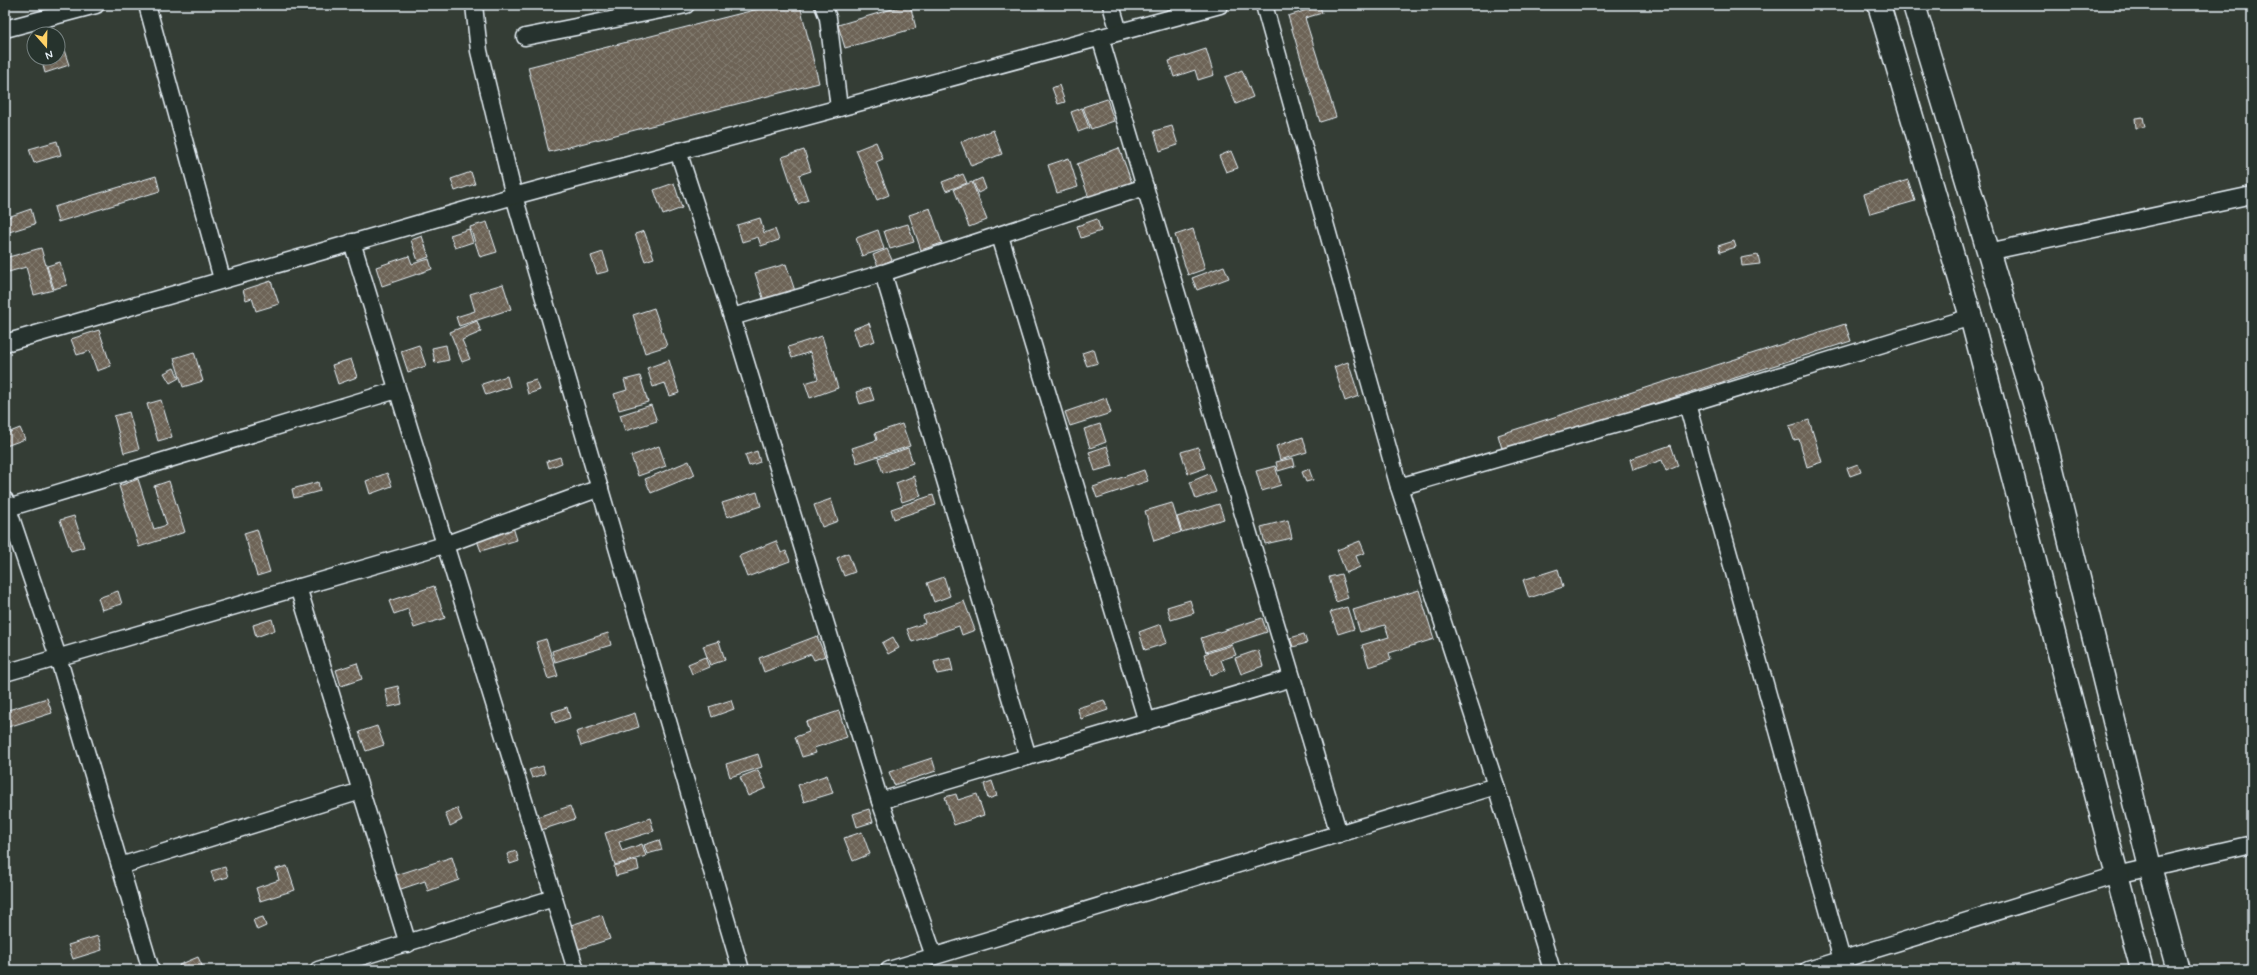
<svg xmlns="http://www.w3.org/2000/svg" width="2257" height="975" viewBox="0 0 2257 975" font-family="Mynerve,sans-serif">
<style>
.building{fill:url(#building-cross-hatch);stroke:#e8f1f8}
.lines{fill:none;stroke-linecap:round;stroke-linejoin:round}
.street-casing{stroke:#e8f1f8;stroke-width:19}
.secondary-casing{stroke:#e8f1f8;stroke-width:25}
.street{stroke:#26332d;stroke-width:16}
.secondary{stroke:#26332d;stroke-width:22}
</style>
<defs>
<pattern id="building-cross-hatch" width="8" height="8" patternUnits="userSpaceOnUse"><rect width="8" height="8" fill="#6d6456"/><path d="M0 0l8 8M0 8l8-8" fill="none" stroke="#827b6f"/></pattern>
</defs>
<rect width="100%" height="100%" fill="#343d35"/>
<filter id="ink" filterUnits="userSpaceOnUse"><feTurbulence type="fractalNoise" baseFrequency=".025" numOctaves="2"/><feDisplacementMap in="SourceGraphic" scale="8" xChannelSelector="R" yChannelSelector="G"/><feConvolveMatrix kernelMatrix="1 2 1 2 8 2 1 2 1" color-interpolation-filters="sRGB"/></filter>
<g filter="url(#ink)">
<!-- building -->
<g class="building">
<path d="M774,5H800L819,83L549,152L528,67Z"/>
<path d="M906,5H910L916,28L845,48L838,25Z"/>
<path d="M1320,6L1322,13L1305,18L1336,117L1320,122L1288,16Z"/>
<path d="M1206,49L1214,75L1198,80L1195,70L1174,77L1169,61Z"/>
<path d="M64,50L69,65L45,73L41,58H58V52Z"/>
<path d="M1242,70L1253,97L1236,104L1225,77Z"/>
<path d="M1059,85L1065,102L1058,104L1052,88Z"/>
<path d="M1107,99L1114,121L1091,129L1083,107Z"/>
<path d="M1082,108L1089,128L1078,132L1071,112Z"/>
<path d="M2143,117L2145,127L2136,128L2135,118Z"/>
<path d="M1172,126L1178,145L1160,151L1154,131Z"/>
<path d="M993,130L1002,154L971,166L961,142Z"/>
<path d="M57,141L61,155L34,163L29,149Z"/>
<path d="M876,142L883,159L876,162L889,195L877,200L856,150Z"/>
<path d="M1119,148L1132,183L1089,198L1077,164Z"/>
<path d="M804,150L811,171L799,175L808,200L798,204L782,157Z"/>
<path d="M1231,151L1238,168L1226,172L1219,156Z"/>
<path d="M1069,158L1078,187L1057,193L1048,165Z"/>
<path d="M471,172L475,184L455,191L451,179Z"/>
<path d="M963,174L967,183L946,191L942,182Z"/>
<path d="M156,176L160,191L58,222L54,207Z"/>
<path d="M982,178L986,189L978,193L973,182Z"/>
<path d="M1908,180L1915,201L1870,214L1864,194Z"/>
<path d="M972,182L987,220L969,227L954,189Z"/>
<path d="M674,183L682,208L663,215L654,190Z"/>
<path d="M930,208L942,243L921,250L909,215Z"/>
<path d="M31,209L35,224L9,232L5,218Z"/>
<path d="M760,218L764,233L775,229L779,240L761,246L758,237L742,242L737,225Z"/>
<path d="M1097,219L1101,231L1081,238L1077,226Z"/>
<path d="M487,222L497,252L480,257L470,227Z"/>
<path d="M908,224L914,242L890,249L884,231Z"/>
<path d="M469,229L473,242L455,248L450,235Z"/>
<path d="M1193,229L1205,269L1188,275L1175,235Z"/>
<path d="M878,230L884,249L862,256L856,238Z"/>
<path d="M644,231L654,258L645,261L635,234Z"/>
<path d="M422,236L429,257L418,261L411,240Z"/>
<path d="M1734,241L1736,247L1720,252L1718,246Z"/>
<path d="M41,248L53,290L34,295L26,267L5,273V258Z"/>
<path d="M887,249L892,260L878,266L873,255Z"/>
<path d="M603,252L609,271L597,274L591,256Z"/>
<path d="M1758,255L1760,264L1742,266L1741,258Z"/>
<path d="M409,256L412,264L429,259L432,269L382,286L376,267Z"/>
<path d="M60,262L67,285L54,289L47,266Z"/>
<path d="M786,264L795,291L764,301L755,273Z"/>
<path d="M1224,266L1229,278L1197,290L1192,278Z"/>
<path d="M271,281L279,304L256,311L252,298L246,300L243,290Z"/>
<path d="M503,284L511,309L459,326L456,317L475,311L470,294Z"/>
<path d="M654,308L667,346L645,353L633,315Z"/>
<path d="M477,321L481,332L462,340L470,359L462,362L450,332Z"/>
<path d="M869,323L875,341L859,346L853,329Z"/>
<path d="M1845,324L1851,341L1503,452L1498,435Z"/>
<path d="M99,330L111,366L97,371L90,351L77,355L71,339Z"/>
<path d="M822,336L838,388L810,398L805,383L818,379L810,352L792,358L788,347Z"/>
<path d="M419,345L426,366L408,372L401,351Z"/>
<path d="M446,345L449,360L435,363L432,348Z"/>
<path d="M1094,349L1098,363L1087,366L1082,353Z"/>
<path d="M194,352L203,381L183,387L174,358Z"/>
<path d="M351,359L357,377L338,384L332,365Z"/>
<path d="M669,360L679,393L670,396L665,383L653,387L647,368Z"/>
<path d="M1348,362L1359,396L1345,401L1334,367Z"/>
<path d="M174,368L179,378L170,383L164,373Z"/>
<path d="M507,376L510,387L486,395L482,384Z"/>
<path d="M640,376L648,402L619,410L614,394L627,390L624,380Z"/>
<path d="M536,380L540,390L528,394L525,383Z"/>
<path d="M870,388L874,400L860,404L856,392Z"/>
<path d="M1106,398L1111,413L1070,426L1065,412Z"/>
<path d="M161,400L172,437L158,441L147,404Z"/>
<path d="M651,405L657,421L625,431L620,415Z"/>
<path d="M129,412L139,449L124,453L114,416Z"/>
<path d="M1809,420L1822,462L1807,467L1799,439L1794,440L1789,426Z"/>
<path d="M902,424L910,446L857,463L852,448L877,440L875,433Z"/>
<path d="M1100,424L1106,442L1090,448L1084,429Z"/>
<path d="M20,428L25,439L6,446L5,434Z"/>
<path d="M1303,437L1307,452L1280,460L1276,446Z"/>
<path d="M1671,445L1678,466L1666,471L1662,460L1633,470L1630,459Z"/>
<path d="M659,446L666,466L638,476L631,456Z"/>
<path d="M1107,446L1113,466L1095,471L1089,452Z"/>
<path d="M1198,447L1205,468L1188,474L1181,452Z"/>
<path d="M908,448L913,463L883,473L878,458Z"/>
<path d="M757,451L760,462L749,466L745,455Z"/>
<path d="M560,457L562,463L549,468L547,461Z"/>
<path d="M1293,458L1295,466L1278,471L1276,462Z"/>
<path d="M689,461L695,475L651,493L645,479Z"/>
<path d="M1858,464L1861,472L1850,476L1847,468Z"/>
<path d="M1275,466L1281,485L1262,491L1256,471Z"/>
<path d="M1309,469L1313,480L1306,482L1302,472Z"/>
<path d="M1144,470L1148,481L1097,498L1093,487Z"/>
<path d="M387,473L392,486L370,494L366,481Z"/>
<path d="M1209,474L1216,492L1196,499L1190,482Z"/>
<path d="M914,476L921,496L902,502L896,483Z"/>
<path d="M138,479L154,529L167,525L154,486L169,481L185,532L139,547L119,486Z"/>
<path d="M318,482L320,491L294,498L292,489Z"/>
<path d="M757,492L761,506L727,517L722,503Z"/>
<path d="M933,495L936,505L894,519L891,509Z"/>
<path d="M831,499L838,521L822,527L814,505Z"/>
<path d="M1172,503L1181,532L1154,541L1145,511Z"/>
<path d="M1219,504L1224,519L1182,532L1177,517Z"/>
<path d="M74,516L84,547L71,551L60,520Z"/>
<path d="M1288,520L1292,538L1265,544L1261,527Z"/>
<path d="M513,527L517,540L481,551L476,538Z"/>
<path d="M257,529L270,572L257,576L244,533Z"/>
<path d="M776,541L781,553L786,551L790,561L747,577L739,556Z"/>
<path d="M1360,541L1365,553L1356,556L1360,567L1346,573L1337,550Z"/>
<path d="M848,553L855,572L844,576L837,558Z"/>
<path d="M1558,569L1563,587L1529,598L1523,580Z"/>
<path d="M1341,574L1348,598L1336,602L1329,577Z"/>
<path d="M944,577L950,596L934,602L927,583Z"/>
<path d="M434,586L445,618L414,628L408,609L394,614L389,601Z"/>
<path d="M1419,590L1434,639L1389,653L1391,660L1369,667L1362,645L1389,637L1385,625L1360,632L1353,610Z"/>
<path d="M118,591L122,604L102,610L98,598Z"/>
<path d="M1190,600L1194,613L1171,620L1167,607Z"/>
<path d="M964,601L975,630L962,635L959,626L912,642L907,629L925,623L923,616Z"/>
<path d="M1347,607L1354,629L1338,634L1330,612Z"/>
<path d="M1262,618L1267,632L1206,652L1201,638Z"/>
<path d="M272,619L275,630L256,637L253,625Z"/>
<path d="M1161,624L1167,643L1145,650L1139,632Z"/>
<path d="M608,633L611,645L555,662L552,651Z"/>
<path d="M1304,634L1307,643L1293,647L1290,638Z"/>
<path d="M817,636L825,656L814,660L811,654L764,672L759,658Z"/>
<path d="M893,637L899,648L888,654L882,643Z"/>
<path d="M546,639L558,676L548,679L536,642Z"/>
<path d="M719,641L725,660L710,665L703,646Z"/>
<path d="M1232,645L1236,655L1221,660L1225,670L1211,675L1204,654Z"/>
<path d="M1258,650L1263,666L1241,674L1235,658Z"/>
<path d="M705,657L709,667L692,674L688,664Z"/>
<path d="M950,658L953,671L937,674L934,662Z"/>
<path d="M357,663L362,679L341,686L336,670Z"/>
<path d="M398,686L402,704L389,707L385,689Z"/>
<path d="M47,698L52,713L5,728V711Z"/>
<path d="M731,700L734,709L712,717L709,707Z"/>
<path d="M1104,700L1108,710L1081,719L1077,708Z"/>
<path d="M567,707L570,718L555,723L552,712Z"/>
<path d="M839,711L847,737L814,748L816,753L802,757L795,737L809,732L806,722Z"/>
<path d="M635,713L639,727L581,746L576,732Z"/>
<path d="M377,726L384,745L366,751L359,732Z"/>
<path d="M758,754L762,767L730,777L726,764Z"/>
<path d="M932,758L936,771L894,785L889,772Z"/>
<path d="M543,766L545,774L532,778L529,770Z"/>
<path d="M758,770L766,788L748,796L740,777Z"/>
<path d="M827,775L833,793L804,802L798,785Z"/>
<path d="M992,781L997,796L988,799L984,784Z"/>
<path d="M956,794L958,800L977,794L984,815L954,825L945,797Z"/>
<path d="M570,806L575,819L541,830L537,817Z"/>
<path d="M457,808L462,820L450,826L445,813Z"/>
<path d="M869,809L873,822L857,827L853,814Z"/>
<path d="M650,818L654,831L619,842L622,851L642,844L646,856L615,865L605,833Z"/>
<path d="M862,832L870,854L853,861L844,838Z"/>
<path d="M659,840L662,850L647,854L644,845Z"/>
<path d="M516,851L519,861L510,864L507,854Z"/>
<path d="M452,857L459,880L428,891L425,881L395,891L390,877Z"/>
<path d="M637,860L639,870L616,876L614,866Z"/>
<path d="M287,866L295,890L260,901L256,888L279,880L276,869Z"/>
<path d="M225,867L228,877L214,881L211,871Z"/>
<path d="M602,915L610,939L576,950L568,926Z"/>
<path d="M263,917L266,926L257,930L253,920Z"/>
<path d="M98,936L102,950L73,959L68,945Z"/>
<path d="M198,957L204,970H181L179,965Z"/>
</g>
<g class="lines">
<!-- street casing -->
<g class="street-casing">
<g id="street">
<path d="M147,5L222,279"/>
<path d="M474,5L479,51L514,196L741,970"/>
<path d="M823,5L828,18L839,108"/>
<path d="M1111,5L1119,32"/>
<path d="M1264,5L1399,487L1496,786L1552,970"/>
<path d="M5,29L96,5"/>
<path d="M525,37L686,5"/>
<path d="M1100,37L1339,834"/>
<path d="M678,151L732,317L880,801L934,956"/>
<path d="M1000,236L1147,722"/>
<path d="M352,242L576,970"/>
<path d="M1988,252L2252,195"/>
<path d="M883,273L1028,757"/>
<path d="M732,317L883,273L1145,187"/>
<path d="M5,343L514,196L1220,5"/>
<path d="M1687,404L1842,960"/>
<path d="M1399,487L1687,404L1971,317"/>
<path d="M5,500L58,657L151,970"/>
<path d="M8,508L397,390"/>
<path d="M298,587L408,944"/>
<path d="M5,673L444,545L600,488"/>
<path d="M880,801L1292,678"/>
<path d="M120,866L361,791"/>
<path d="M318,970L554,898"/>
<path d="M889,970L1496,786"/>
<path d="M1808,970L2117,875L2252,844"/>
</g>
</g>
<!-- secondary casing -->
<g class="secondary-casing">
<g id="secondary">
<path d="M1879,5L1971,317L2142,970"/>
<path d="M1914,5L2044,436L2150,867L2178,970"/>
</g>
</g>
<!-- street -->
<use href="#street" class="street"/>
<!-- secondary -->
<use href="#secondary" class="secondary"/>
</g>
</g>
<!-- margin -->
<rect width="2257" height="975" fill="none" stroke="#26332d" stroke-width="20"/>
<rect x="10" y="10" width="2237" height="955" fill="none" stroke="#e8f1f8" stroke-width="1.5" filter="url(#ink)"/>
<!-- north arrow -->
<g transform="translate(46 46) rotate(160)"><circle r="19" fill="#26332d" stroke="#747f7e"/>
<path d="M0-3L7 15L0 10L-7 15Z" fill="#ffd166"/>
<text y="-6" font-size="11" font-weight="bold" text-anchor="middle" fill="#e8f1f8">N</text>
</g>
</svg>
